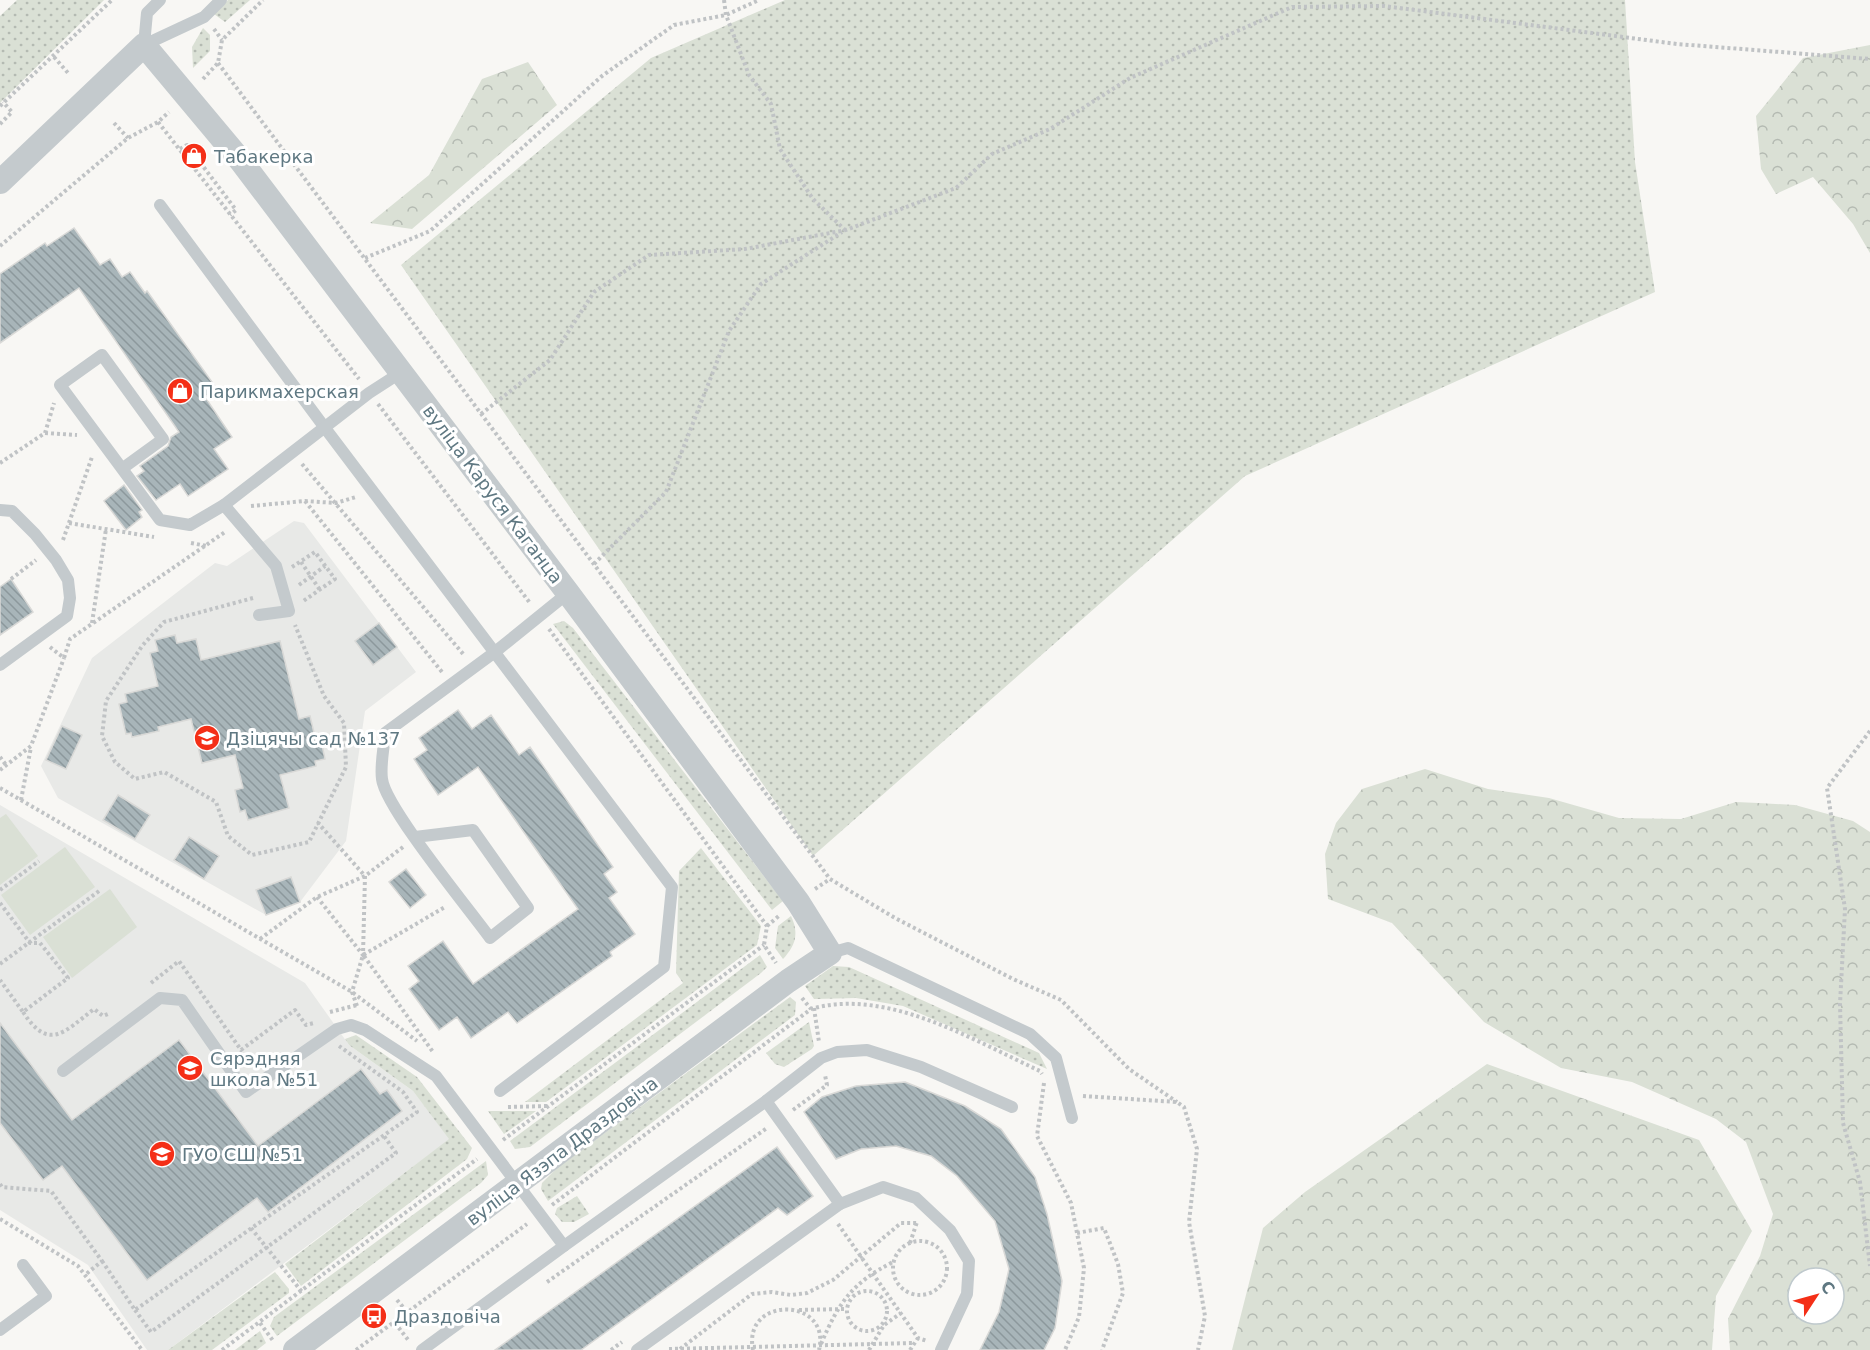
<svg xmlns="http://www.w3.org/2000/svg" width="1870" height="1350" viewBox="0 0 1870 1350" font-family="'DejaVu Sans',sans-serif">
<style>
.built{fill:#e8e9e7}
.grass{fill:url(#grass-dots)}
.forest{fill:url(#forest-crowns);fill-rule:evenodd}
.green{fill:#dae0d5}
.building{fill:url(#building-back-hatch);stroke:#d9d9d7;stroke-width:1.5}
.lines{fill:none;stroke-linecap:round;stroke-linejoin:round}
.path{stroke:#c0c3c5;stroke-width:4;stroke-dasharray:3 3;stroke-linecap:butt}
.service{stroke:#c4cacd;stroke-width:12}
.minor{stroke:#c4cacd;stroke-width:24}
.labels{text-anchor:middle;dominant-baseline:central;stroke-width:6;stroke-linejoin:round;paint-order:stroke}
.poi-label{font-size:18px;fill:#5f7882;stroke:#fff;text-anchor:start}
.street-label{font-size:18px;fill:#5f7882;stroke:#fff}
</style>
<defs>
<pattern id="grass-dots" width="8" height="8" patternUnits="userSpaceOnUse" patternTransform="scale(1.5)"><rect width="8" height="8" fill="#dae0d5"/><path d="M2 2h.1M6 6h.1" fill="none" stroke="#b4bab2" stroke-width="1.8" stroke-linecap="round"/></pattern>
<pattern id="forest-crowns" width="20" height="18" patternUnits="userSpaceOnUse" patternTransform="scale(1.5)"><rect width="20" height="18" fill="#dae0d5"/><path d="M2 6a3 3 0 1 1 6 0M12 15a3 3 0 1 1 6 0" fill="none" stroke="#b4bab2"/></pattern>
<pattern id="building-back-hatch" width="6" height="6" patternUnits="userSpaceOnUse" patternTransform="scale(1.5)"><rect width="6" height="6" fill="#a8b5b9"/><path d="M-1 5l2 2M0 0l6 6M5-1l2 2" fill="none" stroke="#8c989c"/></pattern>
</defs>
<rect width="100%" height="100%" fill="#f8f7f4"/>
<!-- built -->
<g class="built">
<path d="M294,521L304,523L416,672L365,711L346,841L300,902L266,915L58,798L41,766L92,658L215,563L227,566Z"/>
<path d="M0,805L305,983L349,1045L413,1091L450,1139L168,1350H147L88,1265L0,1210Z"/>
</g>
<!-- grass -->
<g class="grass">
<path d="M17,0H104L0,103V16Z"/>
<path d="M228,0H250L225,22L214,14Z"/>
<path d="M785,0H1625L1635,162L1655,292L1245,476L813,856L401,265L651,58Z"/>
<path d="M203,28L210,35V51L193,68L192,47Z"/>
<path d="M564,621L573,628L783,901L772,910L553,624Z"/>
<path d="M701,848L761,926L757,945L546,1102H525L683,983L676,973L679,871Z"/>
<path d="M791,916C799,933 796,945 783,959L775,948L778,926Z"/>
<path d="M760,955L767,967L761,973L530,1147L515,1149L510,1141Z"/>
<path d="M833,966L849,967L1039,1053L1047,1069L903,1006L856,998L814,999L805,986Z"/>
<path d="M790,997L796,1002L795,1015L548,1201L541,1189L542,1183L557,1168Z"/>
<path d="M809,1022L814,1046L812,1049L784,1067L775,1064L766,1053Z"/>
<path d="M356,1035L417,1077L472,1148L467,1159L301,1286L285,1264L449,1139L413,1091L349,1045L345,1039Z"/>
<path d="M488,1111H536L504,1134Z"/>
<path d="M486,1161L488,1175L481,1183L277,1336L270,1326L274,1317Z"/>
<path d="M577,1196L589,1214L574,1222H562L555,1214L557,1208Z"/>
<path d="M275,1272L289,1289V1293L212,1350H168Z"/>
<path d="M260,1331L266,1343L257,1350H235Z"/>
</g>
<!-- forest -->
<g class="forest">
<path d="M1870,45V253L1853,224L1813,177L1776,194L1761,169L1756,116L1803,58Z"/>
<path d="M528,62L557,105L412,229L370,223L429,175L482,79Z"/>
<path d="M1425,769L1488,789L1549,798L1619,818L1681,819L1736,802L1758,803L1795,805L1853,821L1870,832V1350H1730L1728,1319L1760,1256L1773,1214L1746,1142L1716,1119L1632,1082L1561,1068L1484,1022L1392,923L1328,899L1325,854L1336,823L1362,789ZM1798,1278H1834V1314H1798Z"/>
<path d="M1487,1064L1699,1140L1752,1231L1716,1296L1712,1350H1232L1263,1228L1305,1192Z"/>
</g>
<!-- green -->
<g class="green">
<path d="M6,814L38,856L0,885V818Z"/>
<path d="M65,847L95,887L30,935L1,895Z"/>
<path d="M110,889L137,927L72,978L43,937Z"/>
</g>
<!-- building -->
<g class="building">
<path d="M74,228L100,265L110,259L122,277L130,272L145,293L147,291L217,389L205,397L232,437L214,449L228,469L188,496L180,484L156,500L137,476L144,471L140,466L168,446L171,437L179,432L79,288L0,343V274L45,243L47,246Z"/>
<path d="M124,485L142,510L139,512L142,517L126,530L104,501Z"/>
<path d="M11,579L33,612L0,635V587Z"/>
<path d="M379,623L397,647L373,665L355,641Z"/>
<path d="M175,635L177,643L196,639L201,660L280,641L299,719L310,716L316,741L321,740L325,759L315,761L316,766L280,775L289,808L248,820L245,810L240,812L235,790L243,788L235,755L202,763L191,719L158,727L159,731L132,737L131,733L126,734L119,704L127,702L125,694L158,686L150,653L158,651L155,640Z"/>
<path d="M458,710L472,729L491,715L519,755L530,747L613,867L604,874L617,892L609,898L635,934L610,952L612,956L517,1023L508,1012L471,1038L457,1017L439,1030L409,989L419,981L408,966L443,941L473,984L578,909L478,767L438,795L414,759L427,750L419,738Z"/>
<path d="M62,726L82,735L66,769L46,760Z"/>
<path d="M118,795L150,815L135,839L103,820Z"/>
<path d="M189,837L219,856L204,879L174,860Z"/>
<path d="M406,869L426,895L410,908L389,882Z"/>
<path d="M291,877L300,902L266,915L256,890Z"/>
<path d="M0,1023L72,1120L179,1040L258,1146L361,1069L380,1094L387,1090L402,1111L268,1212L257,1198L147,1280L62,1166L43,1180L0,1123Z"/>
<path d="M905,1082L965,1106L1001,1129L1035,1177L1047,1214L1062,1281L1055,1328L1044,1350H980L999,1312L1009,1269L995,1221L957,1176L931,1156L896,1146L861,1149L836,1159L804,1112L822,1097L856,1086Z"/>
<path d="M777,1147L813,1196L787,1215L778,1208L581,1350H495Z"/>
</g>
<g class="lines">
<!-- path -->
<g class="path">
<path d="M724,0L726,15L749,75L771,104L780,149L813,199L845,230"/>
<path d="M214,29L222,40"/>
<path d="M54,57L68,73"/>
<path d="M218,63L830,879L895,918L1013,979L1061,1000L1129,1069L1177,1102"/>
<path d="M203,79L218,63L222,40L263,0"/>
<path d="M0,106L112,0"/>
<path d="M158,122L359,379"/>
<path d="M114,123L128,138"/>
<path d="M0,124L12,112L3,102"/>
<path d="M180,149L187,145L236,210L230,215"/>
<path d="M0,246L128,138L158,122L169,112"/>
<path d="M365,258L430,231L602,76L674,25L726,15L759,0"/>
<path d="M378,404L530,603"/>
<path d="M481,414L550,360L594,292L649,255L745,249L846,230L956,188L992,154L1050,129L1130,78L1292,7L1384,6L1677,44L1870,59"/>
<path d="M45,433L77,435"/>
<path d="M0,463L45,433L54,403"/>
<path d="M302,464L464,655"/>
<path d="M305,501L442,672"/>
<path d="M251,506L305,501L336,503L356,497"/>
<path d="M69,523L154,537"/>
<path d="M63,540L92,457"/>
<path d="M191,543L207,546"/>
<path d="M301,562L320,590"/>
<path d="M594,564L666,492L729,331L761,284L842,232"/>
<path d="M292,567L315,552L335,579L302,602"/>
<path d="M11,579L36,560"/>
<path d="M299,585L325,566"/>
<path d="M253,598L164,622L142,646L106,701L102,736L115,762L135,779L164,772L216,802L228,836L252,855L309,842L346,767L344,723L324,696L295,625"/>
<path d="M92,623L106,529"/>
<path d="M549,629L767,926L764,945L776,963"/>
<path d="M50,647L64,658L70,639L225,532"/>
<path d="M1870,731L1827,788L1845,909L1840,1004L1843,1123L1860,1182L1870,1266"/>
<path d="M0,757L6,765"/>
<path d="M0,770L31,746L64,658"/>
<path d="M0,788L352,992L417,1041"/>
<path d="M21,800L31,747"/>
<path d="M815,889L830,879"/>
<path d="M0,890L39,861"/>
<path d="M317,897L363,955L365,876L318,823"/>
<path d="M0,903L30,943H40L68,978L23,1012L0,980"/>
<path d="M767,926L780,915"/>
<path d="M260,939L317,897L365,876L403,847"/>
<path d="M364,956L433,1052"/>
<path d="M0,964L99,891"/>
<path d="M151,983L179,961L241,1050L295,1010L306,1025L314,1023"/>
<path d="M802,998L811,1009"/>
<path d="M357,1006L352,992L363,955L445,907"/>
<path d="M814,1008L819,1042"/>
<path d="M23,1012C49,1052 64,1032 94,1009L103,1016L108,1014"/>
<path d="M330,1012L357,1005"/>
<path d="M1044,1083L1037,1136L1071,1203L1084,1268L1079,1317L1065,1350"/>
<path d="M1083,1096L1177,1102L1184,1107L1197,1149L1189,1222L1205,1316L1198,1350"/>
<path d="M508,1107L548,1106"/>
<path d="M793,1110L827,1085L825,1075"/>
<path d="M503,1140L764,945"/>
<path d="M0,1184L2,1187L51,1191L102,1261L85,1275"/>
<path d="M552,1205L811,1009C886,987 973,1040 1040,1071L1042,1074"/>
<path d="M0,1219L78,1266L142,1350"/>
<path d="M838,1224L918,1338L927,1341"/>
<path d="M251,1228L302,1292"/>
<path d="M1077,1233L1104,1228L1118,1264L1123,1293L1102,1350"/>
<circle cx="920" cy="1268" r="27"/>
<path d="M910,1243L917,1222"/>
<path d="M102,1261L135,1310L417,1112L403,1092L339,1046"/>
<path d="M547,1282L767,1128"/>
<circle cx="867" cy="1311" r="20"/>
<path d="M397,1300L408,1313"/>
<path d="M135,1310L151,1332L396,1153L384,1136"/>
<path d="M799,1310L846,1309"/>
<path d="M260,1323L274,1342"/>
<path d="M395,1323L409,1341"/>
<path d="M821,1344C839,1302 852,1283 893,1262"/>
<path d="M669,1349L914,1343"/>
<path d="M680,1349L752,1294L772,1292L791,1295L807,1293L833,1280L901,1223H917"/>
<path d="M222,1350L477,1159"/>
<path d="M356,1350L527,1224"/>
<path d="M611,1350L622,1342"/>
<path d="M753,1350C742,1295 832,1297 819,1350"/>
<path d="M869,1350L884,1325L901,1313"/>
<path d="M910,1350L918,1338"/>
</g>
<!-- service -->
<g class="service">
<path d="M160,0L147,13L144,45L204,17L221,0"/>
<path d="M160,205L325,428L672,887L664,967L500,1091"/>
<path d="M123,468L163,439L102,355L60,385L160,520L190,525L224,505L369,393L400,373"/>
<path d="M224,505L276,566L289,611L259,615"/>
<path d="M0,510L12,511L35,534L56,560L68,580L70,598L67,616L0,665"/>
<path d="M415,837L473,830L528,908L490,938C469,909 385,807 382,779C380,765 384,748 385,733L495,652L568,593"/>
<path d="M830,953L848,948L1030,1034L1056,1058L1072,1118"/>
<path d="M63,1071L160,998L182,1000L246,1092L337,1029L351,1025L365,1030L436,1076L564,1246L422,1350"/>
<path d="M840,1204L883,1187L916,1198L950,1230L969,1261L967,1294L941,1350"/>
<path d="M564,1246L766,1101L821,1058L837,1052L867,1050L921,1067L1012,1107"/>
<path d="M0,1330L46,1296L23,1265"/>
<path d="M637,1350L840,1204L766,1101"/>
</g>
<!-- minor -->
<path class="minor" d="M0,182L144,45L241,161L568,593L798,902L830,953L788,981L295,1350"/>
</g>
<!-- icons -->
<defs>
<g id="shop-disc" transform="scale(1.35)"><circle r="9.5" fill="#f42f17" stroke="#fff"/><path d="M-5-2.5h2.3a2.7 3.5 0 0 1 5.4 0H5L5.5 6h-11ZM-1.5-2.5h3a1.5 2.3 0 0 0-3 0Z" fill="#fff"/></g>
<g id="school-disc" transform="scale(1.35)"><circle r="9.5" fill="#f42f17" stroke="#fff"/><path d="M0-5L7-2L0 1L-7-2ZM-4 1L0 2.5L4 1V4Q0 6-4 4Z" fill="#fff"/></g>
<g id="bus-disc" transform="scale(1.35)"><circle r="9.5" fill="#f42f17" stroke="#fff"/><path d="M-5-6H5V4H4V6H2V4H-2V6H-4V4H-5ZM-3.5-4V0h7V-4ZM-3.5 1.2v1.5H-2V1.2ZM2 1.2v1.5H3.5V1.2Z" fill="#fff"/></g>
</defs>
<g fill-rule="evenodd">
<use href="#shop-disc" x="194" y="156"/>
<use href="#shop-disc" x="180" y="391"/>
<use href="#school-disc" x="207" y="738"/>
<use href="#school-disc" x="190" y="1068"/>
<use href="#school-disc" x="162" y="1154"/>
<use href="#bus-disc" x="374" y="1316"/>
</g>
<g class="labels">
<!-- poi labels -->
<g class="poi-label">
<text x="214" y="156">Табакерка</text>
<text x="200" y="391">Парикмахерская</text>
<text x="226" y="738">Дзіцячы сад №137</text>
<text x="210" y="1058">Сярэдняя<tspan x="210" dy="21">школа №51</tspan></text>
<text x="182" y="1154">ГУО СШ №51</text>
<text x="394" y="1316">Драздовіча</text>
</g>
<!-- street labels -->
<g class="street-label">
<text transform="translate(493 494) rotate(53)">вуліца Каруся Каганца</text>
<text transform="translate(562 1151) rotate(-37)">вуліца Язэпа Драздовіча</text>
</g>
</g>
<!-- north arrow -->
<g transform="translate(1816 1296) rotate(54)"><circle r="28" fill="#ffffff" stroke="#bfc9cd" stroke-width="1.5"/>
<path d="M0-4.5L10 22L0 15L-10 22Z" fill="#f42f17"/>
<text y="-9" font-size="16" font-weight="bold" text-anchor="middle" fill="#5f7882">С</text>
</g>
</svg>
